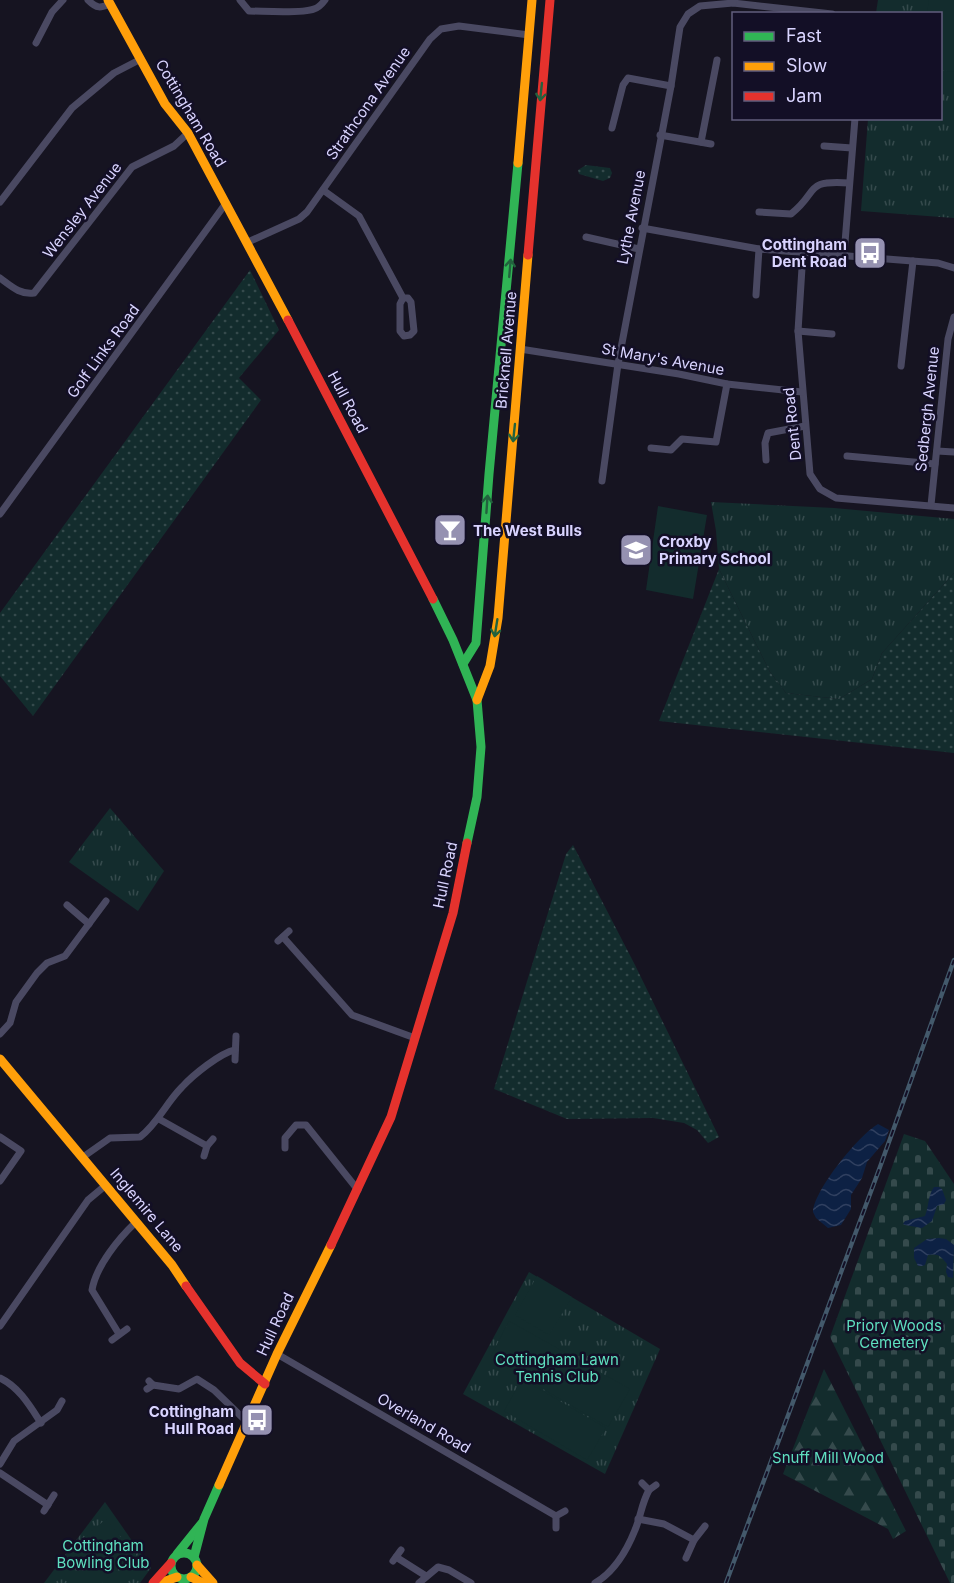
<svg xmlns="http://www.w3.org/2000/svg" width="954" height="1583" viewBox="0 0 954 1583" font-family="Inter,sans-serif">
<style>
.grass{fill:url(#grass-dots)}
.forest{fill:url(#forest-firs)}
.cemetery{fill:url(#cemetery-stones)}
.park{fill:url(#park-tufts)}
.garden{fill:#132c2d}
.water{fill:url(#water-waves)}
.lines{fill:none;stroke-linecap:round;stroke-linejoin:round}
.street{stroke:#4a4962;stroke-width:7}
.fast{stroke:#30b455;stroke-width:9}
.slow{stroke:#ff9f0a;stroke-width:9}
.jam{stroke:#e5322d;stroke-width:9}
.rail-casing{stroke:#43596b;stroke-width:4.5}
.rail{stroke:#130f26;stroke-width:2;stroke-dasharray:7;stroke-linecap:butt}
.oneway{stroke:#22623e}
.labels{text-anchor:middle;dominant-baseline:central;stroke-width:5;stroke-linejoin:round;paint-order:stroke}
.street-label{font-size:15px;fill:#d9d4ff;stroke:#130f26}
.poi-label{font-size:15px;font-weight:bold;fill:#d9d4ff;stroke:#130f26;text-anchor:end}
.park-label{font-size:15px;fill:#5fe0c0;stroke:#130f26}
</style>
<defs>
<pattern id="grass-dots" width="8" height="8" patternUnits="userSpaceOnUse" patternTransform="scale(1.5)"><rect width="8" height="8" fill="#132c2d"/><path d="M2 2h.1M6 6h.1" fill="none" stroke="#354a4c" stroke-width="1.8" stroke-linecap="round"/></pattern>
<pattern id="forest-firs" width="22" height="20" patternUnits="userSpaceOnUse" patternTransform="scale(1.5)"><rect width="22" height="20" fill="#132c2d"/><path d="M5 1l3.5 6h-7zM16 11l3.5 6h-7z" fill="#354a4c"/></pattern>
<pattern id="cemetery-stones" width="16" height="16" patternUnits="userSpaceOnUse" patternTransform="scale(1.5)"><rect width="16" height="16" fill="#132c2d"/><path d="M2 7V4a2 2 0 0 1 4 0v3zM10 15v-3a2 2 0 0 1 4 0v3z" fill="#354a4c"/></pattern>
<pattern id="park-tufts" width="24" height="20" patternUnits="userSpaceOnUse" patternTransform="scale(1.5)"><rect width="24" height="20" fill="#132c2d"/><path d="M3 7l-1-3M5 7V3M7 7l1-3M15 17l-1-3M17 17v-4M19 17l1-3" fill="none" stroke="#354a4c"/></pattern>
<pattern id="water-waves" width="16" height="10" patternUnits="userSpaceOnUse" patternTransform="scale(1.5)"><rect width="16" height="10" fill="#0d2144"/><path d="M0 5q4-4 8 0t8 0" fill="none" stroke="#304060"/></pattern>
</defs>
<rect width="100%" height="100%" fill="#161421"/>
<!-- grass -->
<g class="grass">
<path d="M586,165L610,168L612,173L610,178L603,181L579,174L578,170Z"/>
<path d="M250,270L279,330L239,378L261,400L33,716L0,676V613Z"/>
<path d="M719,569L770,672L786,693L839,699L872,679L882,653L954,573V753L659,721Z"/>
<path d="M573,845L635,965L719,1137L708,1143L697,1130L684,1123L653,1118L567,1119L494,1089L566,854Z"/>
</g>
<!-- forest -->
<path class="forest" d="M824,1369L906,1531L893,1539L888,1529L783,1474Z"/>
<!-- cemetery -->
<path class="cemetery" d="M904,1134L925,1141L954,1184V1583H950L830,1337Z"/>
<!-- park -->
<g class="park">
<path d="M878,0H954V218L861,211L868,119L940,118V14L876,13Z"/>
<path d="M711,502L834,508L954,519V573L882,653L872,679L839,699L786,693L770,672L719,569L716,531Z"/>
<path d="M110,808L164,871L138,911L69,862Z"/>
<path d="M529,1272L660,1349L605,1474L463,1394Z"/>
<path d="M105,1502L151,1568L140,1583H44Z"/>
</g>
<!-- garden -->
<g class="garden">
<path d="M929,0H954V72L941,70L940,14L927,13Z"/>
<path d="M658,506L707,515L693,599L646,590Z"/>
<path d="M537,1276L572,1297L549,1335L515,1315Z"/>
<path d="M509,1321L630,1389L608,1427L490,1358Z"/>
<path d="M522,1379L606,1428L587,1460L504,1411Z"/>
<path d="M106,1519L135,1555L102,1583H75L90,1569L73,1547Z"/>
</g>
<!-- water -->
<g class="water">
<path d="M878,1124L889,1130L885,1141L867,1162L862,1178L851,1195V1209L841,1225L828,1228L816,1218L813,1212C814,1190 859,1135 878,1124Z"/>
<path d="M934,1187H939L942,1189L946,1200L944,1204L937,1206L932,1221L922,1228L905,1225L903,1224L905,1221L925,1216C929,1206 928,1195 934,1187Z"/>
<path d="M939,1238L946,1239L954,1245L953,1278L948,1277L946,1272L947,1264C941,1256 938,1253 928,1255L925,1265L922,1266H918L914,1258V1248L927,1239Z"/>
</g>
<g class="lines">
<!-- street -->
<g class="street">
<path d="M88,0C97,9 100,8 111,4"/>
<path d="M240,0L249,11C263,11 302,14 314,9C319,8 322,4 325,0"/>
<path d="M734,0L733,3L832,14"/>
<path d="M36,43L52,12L63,0"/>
<path d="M612,128L623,85L628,78L671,86"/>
<path d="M660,135L711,144"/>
<path d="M701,142L717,60"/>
<path d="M824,146L852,148"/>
<path d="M323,190L359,216L403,298H408L411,302L414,331L410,335L404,336L400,331V304L403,298"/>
<path d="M0,202L72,108L114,73L141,59"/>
<path d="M759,212L791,214C820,191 803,180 849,183"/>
<path d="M642,228L759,249L938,263L954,268"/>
<path d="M586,237L639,249"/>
<path d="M248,242L299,219L307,212L430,39L441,29L459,26L529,35"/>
<path d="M803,252L798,331L810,474L820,489L836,498L954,508"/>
<path d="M844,255L855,118"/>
<path d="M0,278C11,286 20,295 34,293L132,167L174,146L188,133"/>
<path d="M756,295L759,249"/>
<path d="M798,331L832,334"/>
<path d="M520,349L679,374L727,384L802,392"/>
<path d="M901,366L913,261"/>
<path d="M651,448L671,450L682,439L716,442L727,384"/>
<path d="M937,451L954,452"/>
<path d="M847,456L935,464"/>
<path d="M766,460L765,443L768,433L805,426"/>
<path d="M602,481L618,364L671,86L680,27L688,14L700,6L733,3"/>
<path d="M931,505L948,339L954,317"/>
<path d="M0,514L226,203"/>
<path d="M67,905L89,924"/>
<path d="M283,937L352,1015L415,1038"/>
<path d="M278,941L289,931"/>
<path d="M0,1034L10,1023L16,1002L37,973L47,963L65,956L106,901"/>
<path d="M235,1060L236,1036"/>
<path d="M159,1119L207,1146"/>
<path d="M0,1137L21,1151L0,1181"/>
<path d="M285,1148V1138L296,1125H306L358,1190"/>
<path d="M204,1156L207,1146L213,1139"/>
<path d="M83,1157L110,1138L140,1137C158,1123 166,1103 182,1087C193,1075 220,1053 235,1050"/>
<path d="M0,1326L88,1200L106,1185"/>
<path d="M119,1334L92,1290C96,1266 119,1238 136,1222"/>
<path d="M112,1340L127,1329"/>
<path d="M277,1354L556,1516"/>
<path d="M0,1378C19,1387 30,1406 41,1423"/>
<path d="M153,1385L179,1389L197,1379L214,1390L247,1422"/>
<path d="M147,1389L153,1385L149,1381"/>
<path d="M0,1464L14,1441L57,1410L62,1401"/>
<path d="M0,1473L48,1505"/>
<path d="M642,1483L649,1490L656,1485"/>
<path d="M44,1511L54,1495"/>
<path d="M638,1519L664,1524L694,1540"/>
<path d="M556,1528V1516L565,1511"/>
<path d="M396,1557L426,1576"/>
<path d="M686,1558L694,1540L705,1526"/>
<path d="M393,1561L401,1550"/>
<path d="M419,1583L438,1567L449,1570L471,1583"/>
<path d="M595,1583C614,1572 627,1550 635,1530C641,1516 641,1505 649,1490"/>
</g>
<!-- fast -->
<g class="fast">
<path d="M433,599L453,640L477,700L481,747L477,797L467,843"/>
<path d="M463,664L476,643L489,474L518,163"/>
<circle cx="184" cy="1566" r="13"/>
<path d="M177,1554L202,1523"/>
<path d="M194,1557L204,1519L219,1485"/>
</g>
<!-- slow -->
<g class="slow">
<path d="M108,0L165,104L188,133L288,320"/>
<path d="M518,163L532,0"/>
<path d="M477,700L490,666L498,618L528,255"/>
<path d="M0,1059L172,1265L186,1286"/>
<path d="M219,1485L277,1354L331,1245"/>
<path d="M197,1565L213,1583"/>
<path d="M191,1577L203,1583"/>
<path d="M160,1583L177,1577"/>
</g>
<!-- jam -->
<g class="jam">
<path d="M528,255L550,0"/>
<path d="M288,320L433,599"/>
<path d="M331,1245L391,1117L453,913L467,843"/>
<path d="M186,1286L240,1363L265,1384"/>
<path d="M153,1583L171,1563"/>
</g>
<!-- rail casing -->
<g class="rail-casing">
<path id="rail" d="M726,1583L880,1167L954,960"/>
</g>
<!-- rail -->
<use href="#rail" class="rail"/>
</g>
<!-- one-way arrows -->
<defs><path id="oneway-shaft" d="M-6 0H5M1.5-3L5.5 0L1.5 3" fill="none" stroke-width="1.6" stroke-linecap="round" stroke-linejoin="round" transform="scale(1.5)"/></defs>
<g class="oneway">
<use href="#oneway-shaft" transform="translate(541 92) rotate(96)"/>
<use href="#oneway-shaft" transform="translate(510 268) rotate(-85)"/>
<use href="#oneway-shaft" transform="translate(514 433) rotate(96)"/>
<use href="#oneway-shaft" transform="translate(487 504) rotate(-86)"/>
<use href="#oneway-shaft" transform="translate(496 628) rotate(99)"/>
</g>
<!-- icons -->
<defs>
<g id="bus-square" transform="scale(1.725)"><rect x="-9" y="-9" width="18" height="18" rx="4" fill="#9591b1" stroke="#130f26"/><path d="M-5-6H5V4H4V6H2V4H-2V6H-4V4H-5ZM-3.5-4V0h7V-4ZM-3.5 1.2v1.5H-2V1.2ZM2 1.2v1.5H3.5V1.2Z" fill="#fff"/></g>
<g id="bar-square" transform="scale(1.725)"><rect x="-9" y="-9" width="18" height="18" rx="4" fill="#9591b1" stroke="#130f26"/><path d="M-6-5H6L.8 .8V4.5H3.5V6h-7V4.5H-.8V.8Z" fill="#fff"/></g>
<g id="school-square" transform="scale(1.725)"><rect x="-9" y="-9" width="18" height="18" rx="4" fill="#9591b1" stroke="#130f26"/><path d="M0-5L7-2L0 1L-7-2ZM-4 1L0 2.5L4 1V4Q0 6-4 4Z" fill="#fff"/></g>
</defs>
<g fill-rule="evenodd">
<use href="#bus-square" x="870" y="253"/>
<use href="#bar-square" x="450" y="530"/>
<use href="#school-square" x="636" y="550"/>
<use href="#bus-square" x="257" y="1420"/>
</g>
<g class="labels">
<!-- street labels -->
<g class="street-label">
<text transform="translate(368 103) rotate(-55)">Strathcona Avenue</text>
<text transform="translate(191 113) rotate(59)">Cottingham Road</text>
<text transform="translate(82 210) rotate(-52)">Wensley Avenue</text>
<text transform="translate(631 217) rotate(-79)">Lythe Avenue</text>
<text transform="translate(506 350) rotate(-85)">Bricknell Avenue</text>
<text transform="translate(103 351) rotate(-54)">Golf Links Road</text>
<text transform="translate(663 359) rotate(10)">St Mary's Avenue</text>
<text transform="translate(348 402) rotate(62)">Hull Road</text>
<text transform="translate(927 409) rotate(-84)">Sedbergh Avenue</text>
<text transform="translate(792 424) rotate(-96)">Dent Road</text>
<text transform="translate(445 875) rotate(-78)">Hull Road</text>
<text transform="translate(147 1210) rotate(50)">Inglemire Lane</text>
<text transform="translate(275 1324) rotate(-65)">Hull Road</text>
<text transform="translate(424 1423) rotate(30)">Overland Road</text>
</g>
<!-- poi labels -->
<g class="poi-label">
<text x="847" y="244">Cottingham<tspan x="847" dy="17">Dent Road</tspan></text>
<text x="473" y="530" text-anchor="start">The West Bulls</text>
<text x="659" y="541" text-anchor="start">Croxby<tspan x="659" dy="17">Primary School</tspan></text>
<text x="234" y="1411">Cottingham<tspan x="234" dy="17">Hull Road</tspan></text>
</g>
<!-- park labels -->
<g class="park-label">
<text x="894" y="1325">Priory Woods<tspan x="894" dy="17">Cemetery</tspan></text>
<text x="557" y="1359">Cottingham Lawn<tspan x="557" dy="17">Tennis Club</tspan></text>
<text x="828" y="1457">Snuff Mill Wood</text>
<text x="103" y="1545">Cottingham<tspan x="103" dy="17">Bowling Club</tspan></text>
</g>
</g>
<!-- legend -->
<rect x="732" y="12" width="210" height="108" fill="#130f26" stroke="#625e7d" stroke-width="1.5"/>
<rect x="744" y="32" width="30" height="9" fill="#30b455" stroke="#625e7d" stroke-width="1.5"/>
<text x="786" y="42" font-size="18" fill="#d9d4ff">Fast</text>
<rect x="744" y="62" width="30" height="9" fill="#ff9f0a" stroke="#625e7d" stroke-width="1.5"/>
<text x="786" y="72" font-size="18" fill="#d9d4ff">Slow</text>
<rect x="744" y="92" width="30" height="9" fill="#e5322d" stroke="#625e7d" stroke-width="1.5"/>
<text x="786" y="102" font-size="18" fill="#d9d4ff">Jam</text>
</svg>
